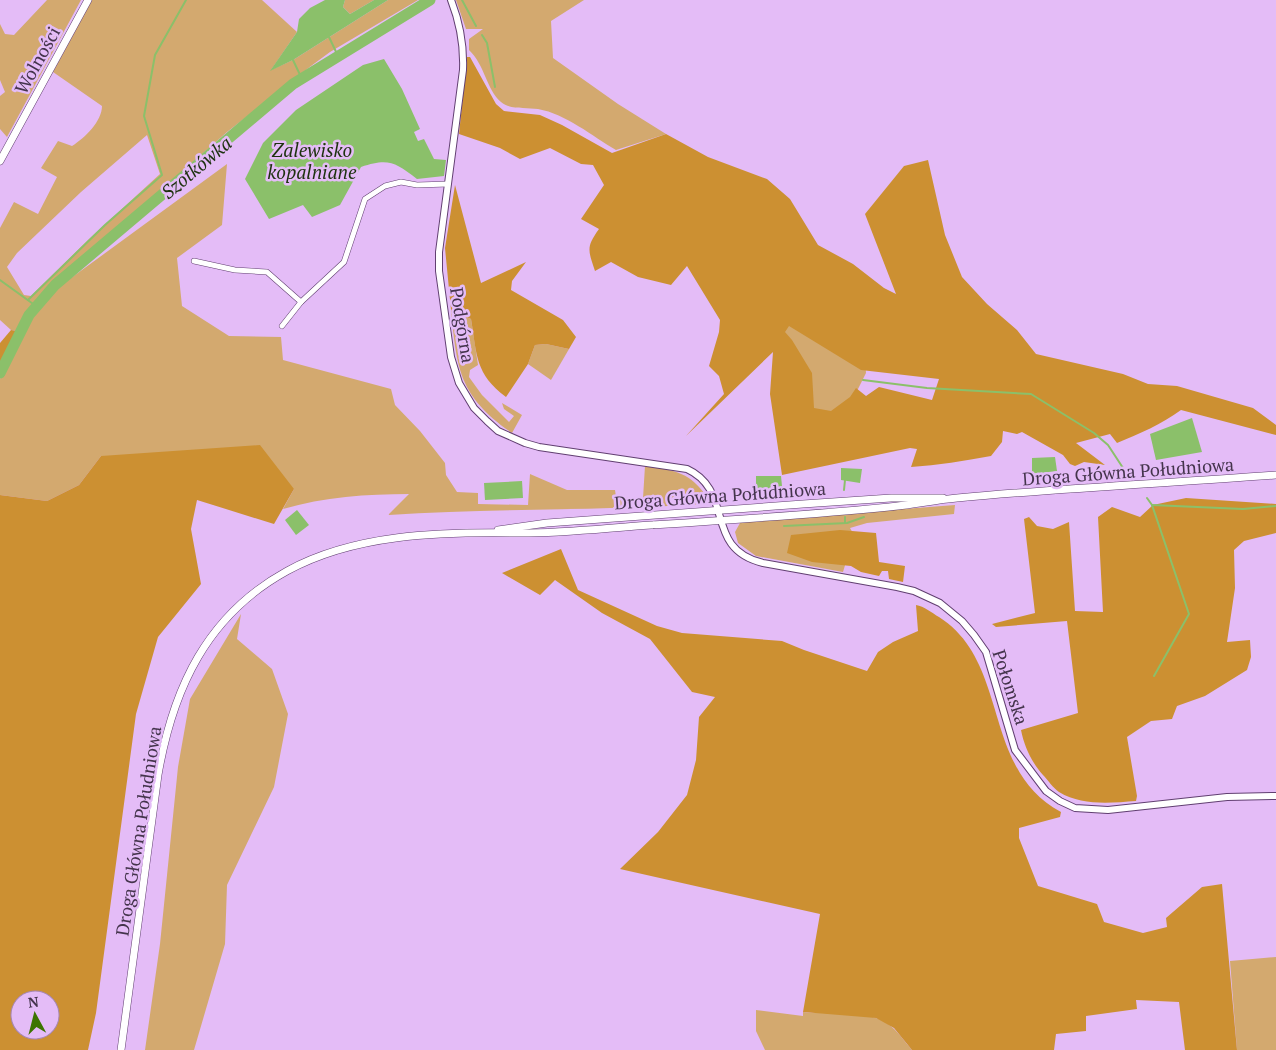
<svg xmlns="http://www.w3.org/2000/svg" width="1276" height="1050" viewBox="0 0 1276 1050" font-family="'PT Serif',serif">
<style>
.green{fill:#d3a96f;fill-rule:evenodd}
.forest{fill:#cc9032;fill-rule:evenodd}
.water{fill:#8bc06a}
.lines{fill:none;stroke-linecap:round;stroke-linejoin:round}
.stream{stroke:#8bc06a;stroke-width:2}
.river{stroke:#8bc06a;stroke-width:11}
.minor-casing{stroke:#613f71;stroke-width:6}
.tertiary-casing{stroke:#613f71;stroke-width:8}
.secondary-casing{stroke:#613f71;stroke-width:8}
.minor{stroke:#fff;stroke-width:5}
.tertiary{stroke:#fff;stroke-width:6}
.secondary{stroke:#fff;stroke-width:7}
.labels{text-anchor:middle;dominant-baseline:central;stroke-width:5;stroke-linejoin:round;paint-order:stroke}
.street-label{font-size:18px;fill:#44344c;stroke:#e4bcf7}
.water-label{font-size:19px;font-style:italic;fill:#1d320f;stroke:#e4bcf7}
</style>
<rect width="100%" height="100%" fill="#e4bcf7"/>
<!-- green -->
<g class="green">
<path d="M47,0H81L7,137L0,129V96L5,92L0,80V24L5,34L14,35Z"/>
<path d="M92,0H262L297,32L271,70L293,60L388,0H418L330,52L311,66L227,132L39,298L17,331L11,330L0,320V228L14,202L38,214L57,177L41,168L58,141L72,146C85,138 102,121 102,106L53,72ZM147,135L160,174L89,239L31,296L24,295L7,267L17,253L81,192Z"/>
<path d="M345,0H374L350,14L343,7Z"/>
<path d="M456,0H584L551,21L553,58L618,104L666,134L616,150C592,136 566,114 538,109C526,107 510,110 501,102C486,89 485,65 469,50V39L483,29H466Z"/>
<path d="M227,164L222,225L177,258L182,306L229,336L281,337L283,360L391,389L395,405L420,431L445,463L446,475L457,492L478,493V504L528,505L530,474L567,490H615L616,497L643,498L645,466C671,470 688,471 704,493L702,504C597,511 493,508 388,515L409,494C367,494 324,497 283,509L294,489L101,456L79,485L47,501L0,495V379L23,333L38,309L56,289Z"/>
<path d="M736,306L778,315L865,361L866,373L855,395L837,411L824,415L811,412L808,391Z"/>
<path d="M451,310L471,319L478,365L470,370L469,377L482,395L509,422L514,416L504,409L502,403L522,415L512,433C459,396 457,370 451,310Z"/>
<path d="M546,344L569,349L551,380L528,364L535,345Z"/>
<path d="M955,505L954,514L867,523L850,528L854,535L843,572L756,556L738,543L735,532L740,523L750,521Z"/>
<path d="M241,614L237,639L272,669L288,714L274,787L227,885L225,944L194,1050H145L160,944L178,767L190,699Z"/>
<path d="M1276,957V1050H1237L1230,961Z"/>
<path d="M756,1010L803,1016V1012C829,1015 866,1009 888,1024C898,1031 904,1041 912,1050H765L756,1031Z"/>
</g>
<!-- forest -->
<g class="forest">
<path d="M467,57H470L496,104L504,111L540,115L562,125L612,153L666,134L708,157L767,179L790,199L818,245L853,264L884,288L896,294L865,214L904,166L928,160L945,235L962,277L987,304L1017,330L1036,354L1123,374L1148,384L1177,386L1253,408L1276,425V435L1181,410C1162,424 1139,434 1117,443L1110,434L1076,443L1105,465L1084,462L1075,466L1070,464L1063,455L1022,432L1017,434L1003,431L1002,442L991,456C964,461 938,465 911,467L917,449L910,448L782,475L770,394L773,352L686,436L724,394L719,376L709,366L719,332L720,320L687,266L671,285L638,277L611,262L595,271C588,250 586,247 599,229L581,219L604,185L593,165L581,164L550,148L520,159L500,148L459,134ZM789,326L861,370L939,379L932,400L879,387L866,396L856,388L850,397L831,411L814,408L812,373L792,340L785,332Z"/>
<path d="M455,185L481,283L526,262L512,281L511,290L563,320L576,337L569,349L546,344L535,345L528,364L506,397C475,374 477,355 471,319L451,310L445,248Z"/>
<path d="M11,330L17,331L0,366V343Z"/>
<path d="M260,445L294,489L274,524L197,500L191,529L201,584L158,637L136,714L96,1013L88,1050H0V495L47,501L79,485L101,456ZM20,1000H50V1030H20Z"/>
<path d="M1186,498L1276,504V533L1244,541L1234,550L1235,588L1227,642L1250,640L1251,657L1247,670L1205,696L1177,706L1172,719L1151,721L1127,737L1137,796L1136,801C1110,803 1082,806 1059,792C1053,788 1048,780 1043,775C1032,763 1024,746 1021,730L1078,713L1067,621L996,627L992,624L1035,613L1024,519L1029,517L1037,526L1053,529L1069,522L1075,611L1103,612L1098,517L1112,507L1140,517L1153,505Z"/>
<path d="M840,530L876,533L879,562L905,566L903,582L889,579L888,571H882L879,576L861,572L851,566L812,562L787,553L791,535Z"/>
<path d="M561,549L578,590L657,626L682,633L782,641L804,650L867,671L878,652L893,642L918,631L916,605C924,606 932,613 939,617C1011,663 981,770 1061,812L1060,817L1019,828V838L1038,886L1097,904L1104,922L1143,933L1167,927L1166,918L1202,887L1222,884L1237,1050H1185L1179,1002L1136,1000L1137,1009L1086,1016V1031L1056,1034L1054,1050H912L894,1028L876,1018L803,1012L820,914L620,869L658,832L687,795L696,760L699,717L715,697L692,692L650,639L602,613L555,580L540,595L502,573Z"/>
</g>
<!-- water -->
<g class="water">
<path d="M325,0H345L343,7L350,14L374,0H388L293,60L270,71L297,32L299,19L310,8Z"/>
<path d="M384,59L402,89L420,129L414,132L418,141L424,139L434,159L446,160L444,176L417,179C395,162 388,158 361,167L340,205L312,217L303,205L269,219L245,179L263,143L296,110L363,65Z"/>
<path d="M1192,418L1202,452L1156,460L1150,434Z"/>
<path d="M1055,457L1057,471L1032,474V458Z"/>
<path d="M841,468L862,469L860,483L841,480Z"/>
<path d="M756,476H781L782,486L756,491Z"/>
<path d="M522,481L523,498L485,500L484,483Z"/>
<path d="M297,510L309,525L296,535L285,520Z"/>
</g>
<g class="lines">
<!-- stream -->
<g class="stream">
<path d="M462,0L476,26"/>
<path d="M482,35L487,43L495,87"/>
<path d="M329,37L338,56"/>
<path d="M293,60L302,79"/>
<path d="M0,280L36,306"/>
<path d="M28,300L105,225L162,175L144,116L155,55L186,0"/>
<path d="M863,380L927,388L1031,394L1094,433L1108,445L1125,471"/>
<path d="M779,487L783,495"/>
<path d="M844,490L845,480"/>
<path d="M1147,498L1152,505L1189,614L1154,676"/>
<path d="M1152,505L1243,509L1276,506"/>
<path d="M845,517V523"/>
<path d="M784,526L847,523L864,517"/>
</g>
<!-- river -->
<path class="river" d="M0,373L29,315L55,285L293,84L430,0"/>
<!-- minor casing -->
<g class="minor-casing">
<g id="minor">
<path d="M194,261L235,270L267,272L301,302"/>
<path d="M282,326L301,302L344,262L365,199L385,186L401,182L417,185L448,184"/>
</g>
</g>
<!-- tertiary casing -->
<g class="tertiary-casing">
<path id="tertiary" d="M451,0C460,23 464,46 463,70L439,252V271L451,357L459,383L474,408L487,421L498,431L525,443L539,447L687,469C735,491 703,549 763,563L897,587L914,591L940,603L962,621L974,635L986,652L1015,750L1046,791L1060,801L1075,808L1108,810L1227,797L1276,796"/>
</g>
<!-- secondary casing -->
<g class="secondary-casing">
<g id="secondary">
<path d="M0,161L88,0"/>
<path d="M498,530L547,523L803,504L891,498H943"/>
<path d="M121,1050L158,775C173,688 207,615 287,571C354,534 439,532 513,533C559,534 605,528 651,525C730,520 810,515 889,507C912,505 934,500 957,498C1063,488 1170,483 1276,475"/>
</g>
</g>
<!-- minor -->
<use href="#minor" class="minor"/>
<!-- tertiary -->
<use href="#tertiary" class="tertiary"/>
<!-- secondary -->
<use href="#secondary" class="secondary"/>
</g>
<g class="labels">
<!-- street labels -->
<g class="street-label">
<text transform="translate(37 60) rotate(-61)">Wolności</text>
<text transform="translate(463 325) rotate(81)">Podgórna</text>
<text transform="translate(1128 471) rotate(-4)">Droga Główna Południowa</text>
<text transform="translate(720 495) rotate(-4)">Droga Główna Południowa</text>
<text transform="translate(1011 687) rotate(72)">Połomska</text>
<text transform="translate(138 831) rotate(-81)">Droga Główna Południowa</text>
</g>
<!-- water labels -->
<g class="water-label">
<text x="312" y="149">Zalewisko<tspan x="312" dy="22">kopalniane</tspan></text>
<text transform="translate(196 167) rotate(-40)">Szotkówka</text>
</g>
</g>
<!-- north arrow -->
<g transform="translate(35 1015) rotate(353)"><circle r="24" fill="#e4bcf7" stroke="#a486b3"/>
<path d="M0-4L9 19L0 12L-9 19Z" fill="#3c7401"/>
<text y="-8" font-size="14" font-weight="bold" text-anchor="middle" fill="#44344c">N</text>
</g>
</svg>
